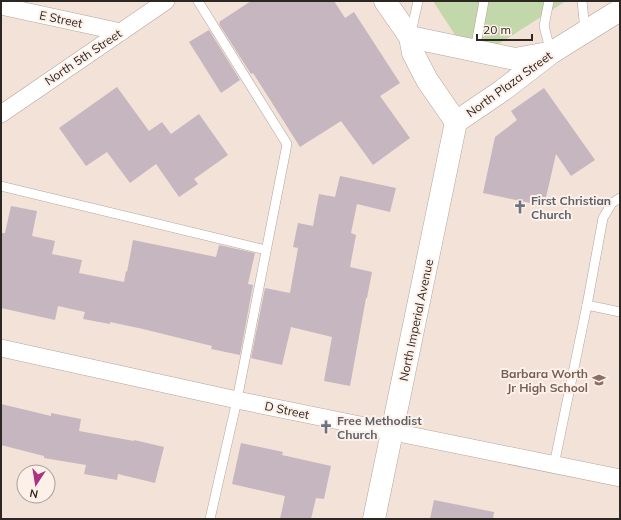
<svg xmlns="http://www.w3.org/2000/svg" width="621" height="520" viewBox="0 0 621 520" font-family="Mulish,sans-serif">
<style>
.green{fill:#c2d8ab}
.building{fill:#c6b6bf}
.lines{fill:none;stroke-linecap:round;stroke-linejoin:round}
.lane-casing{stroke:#b4a59b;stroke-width:10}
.street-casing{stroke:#b4a59b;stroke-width:18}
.secondary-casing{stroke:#b4a59b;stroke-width:23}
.lane{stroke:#fff;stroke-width:9}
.street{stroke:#fff;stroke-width:17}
.secondary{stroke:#fff;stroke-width:22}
.labels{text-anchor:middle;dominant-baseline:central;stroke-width:4;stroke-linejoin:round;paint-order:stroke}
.street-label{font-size:12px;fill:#2d2724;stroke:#fdf0e8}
.worship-label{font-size:12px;font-weight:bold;fill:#5b616d;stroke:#fdf0e8;text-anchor:start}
.education-label{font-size:12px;font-weight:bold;fill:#785e54;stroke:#fdf0e8;text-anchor:end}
</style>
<rect width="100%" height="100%" fill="#f2e2d8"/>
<!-- green -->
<path class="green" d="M433,1H566L472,61Z"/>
<!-- building -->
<g class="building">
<path d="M251,1H334L345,18L354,12L400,83L380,96L410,138L373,165L341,121L300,147L253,73L251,74L219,24L220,23L219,22Z"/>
<path d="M209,30L240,80L221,93L189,42Z"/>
<path d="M117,87L149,131L162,122L171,134L199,114L228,155L194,179L198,184L179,197L156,164L130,183L107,152L86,166L59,128Z"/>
<path d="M544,88L595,160L571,176L556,154L544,206L483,193L495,137L517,120L511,111Z"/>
<path d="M340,176L396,188L390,212L357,204L351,233L356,235L350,267L372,272L367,298H366L350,386L324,381L332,337L291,327L282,365L251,358L265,288L290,293L298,248L293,247L298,223L313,226L319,194L335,197Z"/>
<path d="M11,206L37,211L32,236L55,241L52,254L82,260L79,273L124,282L126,271L127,272L133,240L216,257L219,245L255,253L248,284L253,285L240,355L211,349L212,346L143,329L110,322V324L83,319L85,312L58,306L55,320L1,308V233H5Z"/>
<path d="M1,404L51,416V413L81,419L79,431L134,441V440L164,447L155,483L118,474L117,480L84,474L86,465L44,458V456L1,445Z"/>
<path d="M241,443L283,452L282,455L331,466L324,499L316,498L311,519H280L285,496L232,484Z"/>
<path d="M434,500L494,512L493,519H430Z"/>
</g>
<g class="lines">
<!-- lane casing -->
<g class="lane-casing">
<g id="lane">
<path d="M198,1L287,144L237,400L210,519"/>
<path d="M549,1L544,26L551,53"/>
<path d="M582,1L585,30"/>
<path d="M411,33L418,1"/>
<path d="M475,50L484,1"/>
<path d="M1,186L266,250"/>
<path d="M587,305L603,218L612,203L620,198"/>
<path d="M554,465L587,305L620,312"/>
</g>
</g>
<!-- street casing -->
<g class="street-casing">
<g id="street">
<path d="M1,6L121,32"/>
<path d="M1,114L166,1"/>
<path d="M1,348L237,400L620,478"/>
</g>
</g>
<!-- secondary casing -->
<g class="secondary-casing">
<g id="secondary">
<path d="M385,1L410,37L413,53L427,80L456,122"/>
<path d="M410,37L515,59L548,53"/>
<path d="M456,122L503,90L551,53L620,10"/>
<path d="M374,519L456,122"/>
</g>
</g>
<!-- lane -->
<use href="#lane" class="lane"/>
<!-- street -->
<use href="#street" class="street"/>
<!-- secondary -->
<use href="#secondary" class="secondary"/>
</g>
<!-- icons -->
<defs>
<g id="church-bare" transform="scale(1.08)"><path d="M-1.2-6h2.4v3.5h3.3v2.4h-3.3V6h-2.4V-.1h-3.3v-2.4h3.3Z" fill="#6b7280" stroke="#fdf0e8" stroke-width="2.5" paint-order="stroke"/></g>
<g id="school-bare" transform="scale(1.08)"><path d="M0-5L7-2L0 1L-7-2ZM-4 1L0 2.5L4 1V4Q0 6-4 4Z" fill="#8d6e63" stroke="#fdf0e8" stroke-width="2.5" paint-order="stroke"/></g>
</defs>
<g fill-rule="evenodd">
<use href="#church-bare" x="520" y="207"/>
<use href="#school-bare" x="599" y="380"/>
<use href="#church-bare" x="326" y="427"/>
</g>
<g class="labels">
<!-- street labels -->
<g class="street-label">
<text transform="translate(61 19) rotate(12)">E Street</text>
<text transform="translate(83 57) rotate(-34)">North 5th Street</text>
<text transform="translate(509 84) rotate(-36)">North Plaza Street</text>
<text transform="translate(416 320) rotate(-78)">North Imperial Avenue</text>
<text transform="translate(287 410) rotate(12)">D Street</text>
</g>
<!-- worship labels -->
<g class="worship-label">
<text x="531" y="200">First Christian<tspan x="531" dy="14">Church</tspan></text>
<text x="337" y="420">Free Methodist<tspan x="337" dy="14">Church</tspan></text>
</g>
<!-- education labels -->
<g class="education-label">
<text x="588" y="373">Barbara Worth<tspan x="588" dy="14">Jr High School</tspan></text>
</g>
</g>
<!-- border -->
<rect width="621" height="520" fill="none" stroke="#2d2724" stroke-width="4"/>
<!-- north arrow -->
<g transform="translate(36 484) rotate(192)"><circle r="19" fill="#fdf0e8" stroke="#aaa09a"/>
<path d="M0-3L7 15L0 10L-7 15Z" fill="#ae3283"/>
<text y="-6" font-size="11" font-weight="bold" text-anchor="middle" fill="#2d2724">N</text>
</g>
<!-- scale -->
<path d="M477 34v6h55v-6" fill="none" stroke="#2d2724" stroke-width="2"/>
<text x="483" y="34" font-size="12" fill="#2d2724" stroke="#fdf0e8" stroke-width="3" paint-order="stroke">20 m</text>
</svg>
